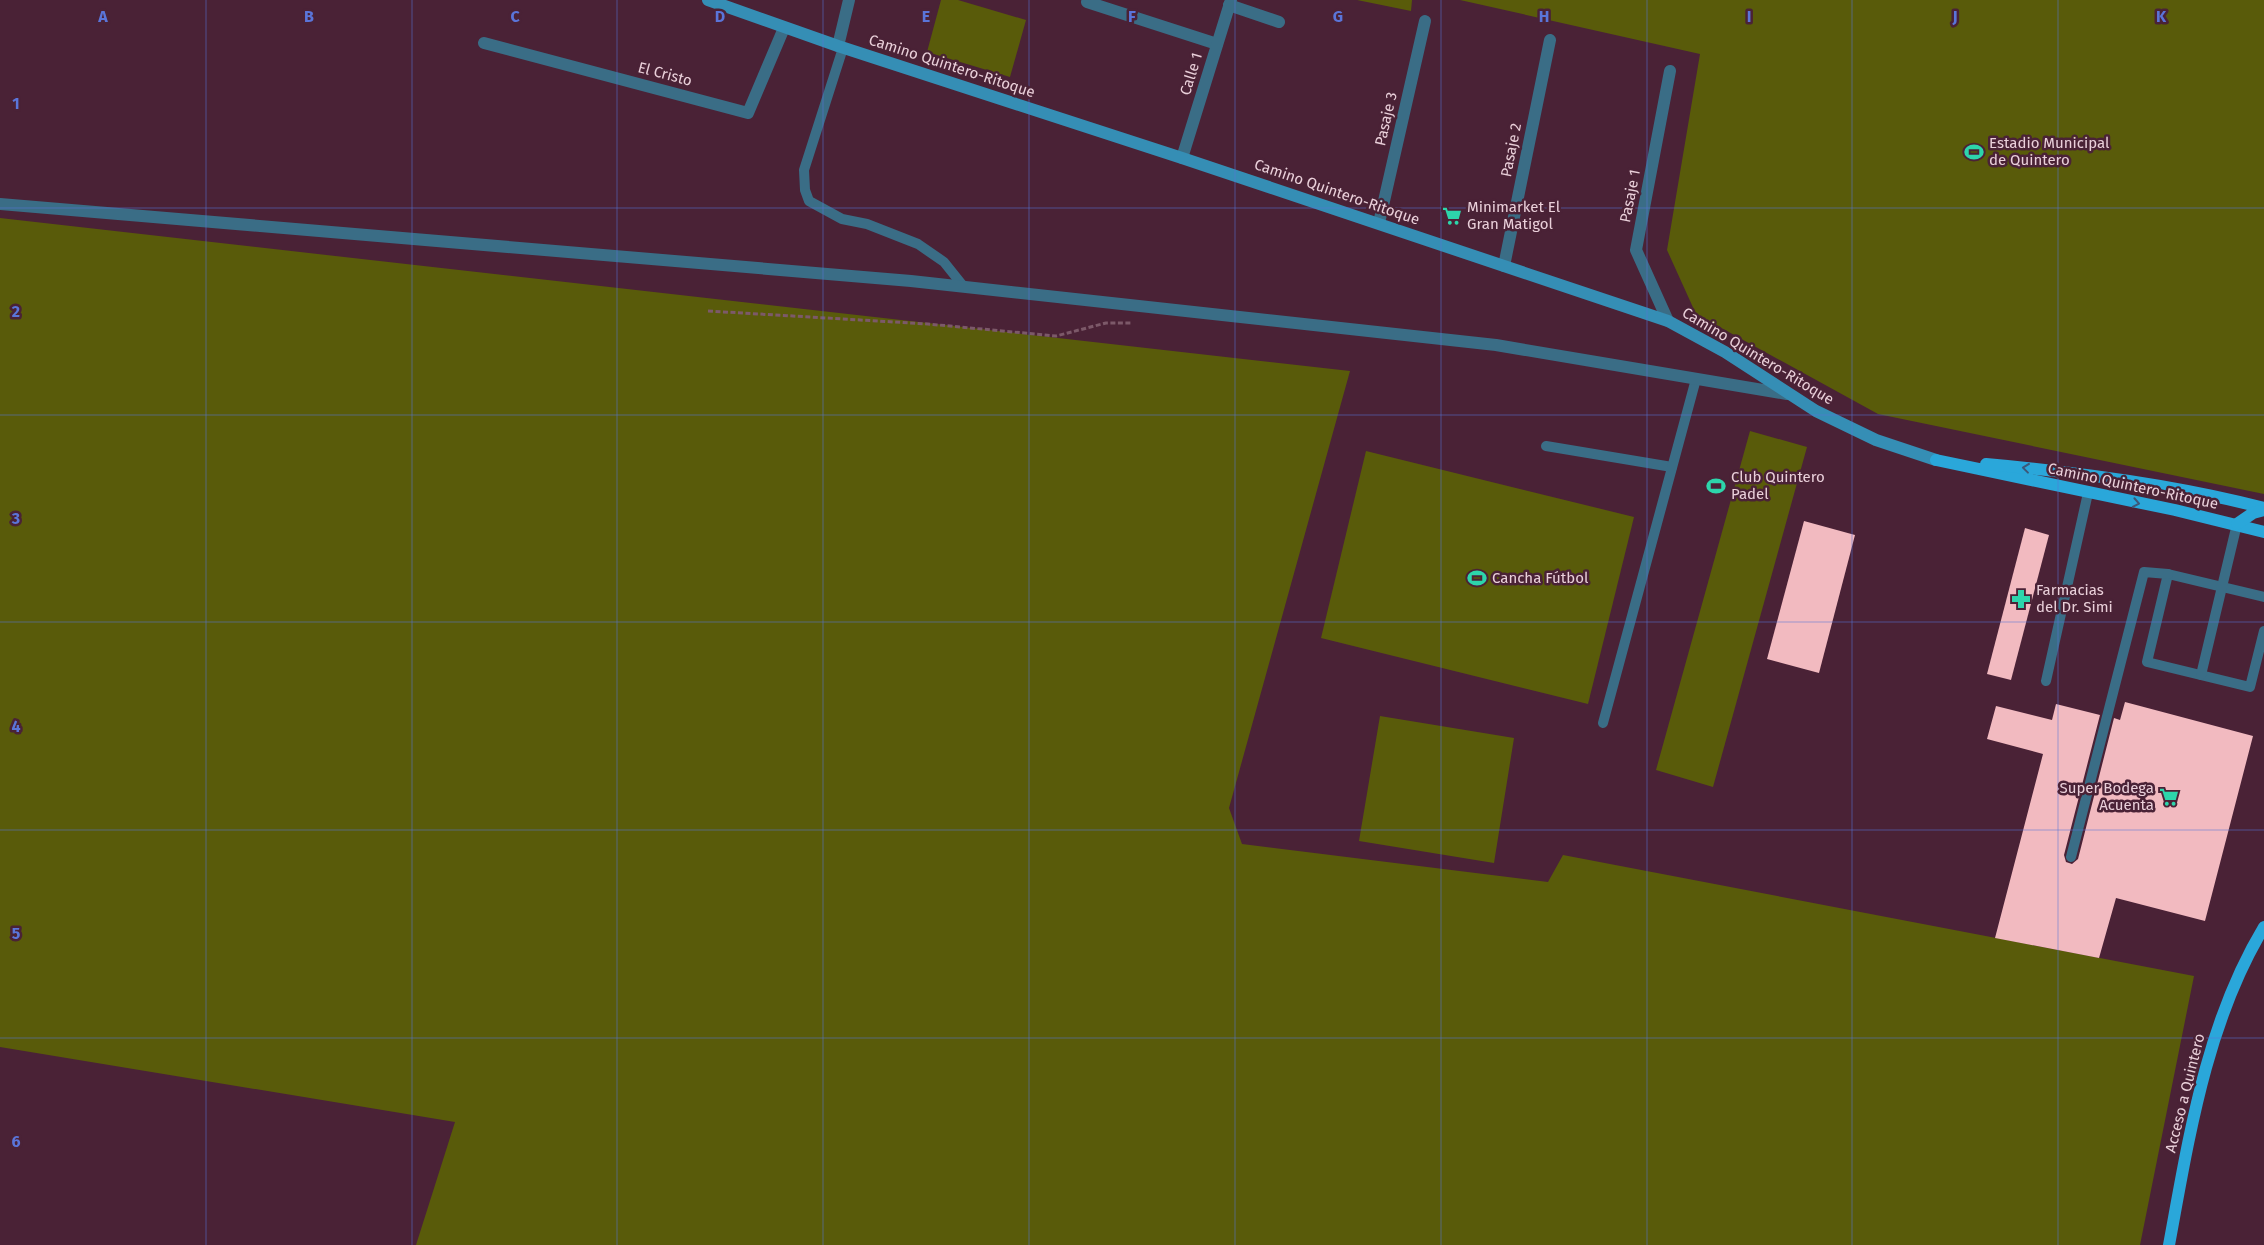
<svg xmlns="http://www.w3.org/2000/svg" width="2264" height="1245" viewBox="0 0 2264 1245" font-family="'Fira Sans',sans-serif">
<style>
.green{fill:#595b0a}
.building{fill:#f2bac0}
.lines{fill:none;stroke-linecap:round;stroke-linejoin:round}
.path{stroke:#7c5969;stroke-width:3;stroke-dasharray:5 2.5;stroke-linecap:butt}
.lane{stroke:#3a6d86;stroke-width:10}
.street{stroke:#3a6d86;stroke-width:12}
.secondary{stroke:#358eb5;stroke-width:12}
.primary{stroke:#2aa7da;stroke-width:12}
.oneway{stroke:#3d5778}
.grid{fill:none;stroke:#5a75d9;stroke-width:1;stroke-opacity:0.55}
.labels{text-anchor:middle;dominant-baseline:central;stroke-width:5;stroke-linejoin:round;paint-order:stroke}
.street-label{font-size:15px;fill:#ead0da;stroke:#4a2236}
.poi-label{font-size:15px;fill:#ead0da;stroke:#4a2236;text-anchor:start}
.grid-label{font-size:16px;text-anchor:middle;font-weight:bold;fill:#5a75d9;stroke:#4a2236;stroke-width:5;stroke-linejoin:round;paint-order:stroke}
</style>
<rect width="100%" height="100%" fill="#4a2236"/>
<!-- green -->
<g class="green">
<path d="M941,0H958L1026,20L1010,77L927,52Z"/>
<path d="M1357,0H1412L1411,11Z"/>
<path d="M1460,0H2264V494L1878,414L1696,314L1667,250L1700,54Z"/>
<path d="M0,218L1350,371L1229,808L1242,844L1548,882L1563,855L2194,976L2140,1245H416L455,1122L0,1047Z"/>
<path d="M1750,431L1807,447L1713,787L1656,770Z"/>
<path d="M1366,451L1634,517L1588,704L1321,638Z"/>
<path d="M1380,716L1514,738L1494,863L1359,841Z"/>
</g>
<!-- building -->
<g class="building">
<path d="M1804,521L1855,535L1819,673L1767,659Z"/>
<path d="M2025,528L2049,535L2011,680L1987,674Z"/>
<path d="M2125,702L2253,736L2205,921L2116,898L2099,958L1995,938L2043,754L1987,739L1996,706L2052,720L2056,704L2100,715L2064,855L2066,862L2072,864L2078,859L2114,718L2120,720Z"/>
</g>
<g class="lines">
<!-- path -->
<path class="path" d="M708,311L928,324L1056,336L1106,323H1131"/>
<!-- lane -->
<g class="lane">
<path d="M843,48L804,170L805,190L809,201L842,219L867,224L918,244L944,262L964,287"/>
<path d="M1546,446L1672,467"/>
<path d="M2264,597L2168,574L2147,662L2250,687L2264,631"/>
<path d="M2201,675L2237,524"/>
<path d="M2046,681L2088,493"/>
<path d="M1603,723L1696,379"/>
<path d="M2071,857L2144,572L2168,574"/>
</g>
<!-- street -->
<g class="street">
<path d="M1087,2L1217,44"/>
<path d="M1229,5L1279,22"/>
<path d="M484,43L748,113L784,28"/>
<path d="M838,46L849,0"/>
<path d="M1182,158L1231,0"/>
<path d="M0,204L911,281L1496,345L1787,394"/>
<path d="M1379,223L1425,21"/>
<path d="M1504,266L1550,40"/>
<path d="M1668,321L1636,250L1670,71"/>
</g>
<!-- secondary -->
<path class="secondary" d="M708,0L838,46L1182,158L1668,321L1725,352L1816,411L1876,440L1936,460"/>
<!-- primary -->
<g class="primary">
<path d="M1936,460L2175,510L2264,532"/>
<path d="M1986,464C2076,472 2176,485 2264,508"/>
<path d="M2237,524L2253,513L2264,510"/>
<path d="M2169,1245C2189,1137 2206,1023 2264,927"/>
</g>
</g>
<!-- one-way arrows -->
<defs><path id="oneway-chevron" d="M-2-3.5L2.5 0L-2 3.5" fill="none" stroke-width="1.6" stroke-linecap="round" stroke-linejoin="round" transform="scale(1.25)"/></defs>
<g class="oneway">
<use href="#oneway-chevron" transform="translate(2026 468) rotate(-173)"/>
<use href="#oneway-chevron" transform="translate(2136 503) rotate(11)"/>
</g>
<!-- grid -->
<path class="grid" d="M206,0V1245M412,0V1245M617,0V1245M823,0V1245M1029,0V1245M1235,0V1245M1441,0V1245M1647,0V1245M1852,0V1245M2058,0V1245M0,208H2264M0,415H2264M0,622H2264M0,830H2264M0,1038H2264"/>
<!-- icons -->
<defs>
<g id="stadium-bare" transform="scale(1.5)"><path d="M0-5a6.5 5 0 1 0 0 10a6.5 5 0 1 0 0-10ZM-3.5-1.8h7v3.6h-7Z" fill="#2dd5ab" stroke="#4a2236" stroke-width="2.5" paint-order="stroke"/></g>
<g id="supermarket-bare" transform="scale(1.5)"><path d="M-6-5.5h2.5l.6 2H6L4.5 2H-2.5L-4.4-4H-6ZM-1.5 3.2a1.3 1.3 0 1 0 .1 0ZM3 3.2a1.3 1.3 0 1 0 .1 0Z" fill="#2dd5ab" stroke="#4a2236" stroke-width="2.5" paint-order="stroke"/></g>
<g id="pharmacy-bare" transform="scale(1.5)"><path d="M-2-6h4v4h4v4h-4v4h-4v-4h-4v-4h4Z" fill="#2dd5ab" stroke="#4a2236" stroke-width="2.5" paint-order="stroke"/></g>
</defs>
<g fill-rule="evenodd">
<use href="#stadium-bare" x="1974" y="152"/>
<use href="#supermarket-bare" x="1452" y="216"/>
<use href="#stadium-bare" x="1716" y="486"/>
<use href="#stadium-bare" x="1477" y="578"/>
<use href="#pharmacy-bare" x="2021" y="599"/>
<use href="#supermarket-bare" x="2169" y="797"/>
</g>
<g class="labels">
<!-- street labels -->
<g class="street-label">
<text transform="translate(952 66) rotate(18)">Camino Quintero-Ritoque</text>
<text transform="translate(665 74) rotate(15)">El Cristo</text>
<text transform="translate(1191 74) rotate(-73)">Calle 1</text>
<text transform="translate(1386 119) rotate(-77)">Pasaje 3</text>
<text transform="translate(1511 150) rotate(-79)">Pasaje 2</text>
<text transform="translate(1337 192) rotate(19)">Camino Quintero-Ritoque</text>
<text transform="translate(1630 196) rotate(-79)">Pasaje 1</text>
<text transform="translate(1758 356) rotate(31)">Camino Quintero-Ritoque</text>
<text transform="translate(2133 486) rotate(12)">Camino Quintero-Ritoque</text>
<text transform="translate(2185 1093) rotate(-76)">Acceso a Quintero</text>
</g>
<!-- poi labels -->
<g class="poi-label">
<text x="1989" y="143">Estadio Municipal<tspan x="1989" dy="17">de Quintero</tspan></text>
<text x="1467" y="207">Minimarket El<tspan x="1467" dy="17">Gran Matigol</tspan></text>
<text x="1731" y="477">Club Quintero<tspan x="1731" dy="17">Padel</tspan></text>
<text x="1492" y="578">Cancha Fútbol</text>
<text x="2036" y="590">Farmacias<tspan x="2036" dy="17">del Dr. Simi</tspan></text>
<text x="2154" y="788" text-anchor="end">Super Bodega<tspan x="2154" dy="17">Acuenta</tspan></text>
</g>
</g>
<g class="grid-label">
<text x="103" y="22">A</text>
<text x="309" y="22">B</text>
<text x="515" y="22">C</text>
<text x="720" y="22">D</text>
<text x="926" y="22">E</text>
<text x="1132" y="22">F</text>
<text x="1338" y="22">G</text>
<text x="1544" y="22">H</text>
<text x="1749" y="22">I</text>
<text x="1955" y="22">J</text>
<text x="2161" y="22">K</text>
<text x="16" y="109">1</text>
<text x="16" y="317">2</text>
<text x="16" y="524">3</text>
<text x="16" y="732">4</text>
<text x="16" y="939">5</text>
<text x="16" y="1147">6</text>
</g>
</svg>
